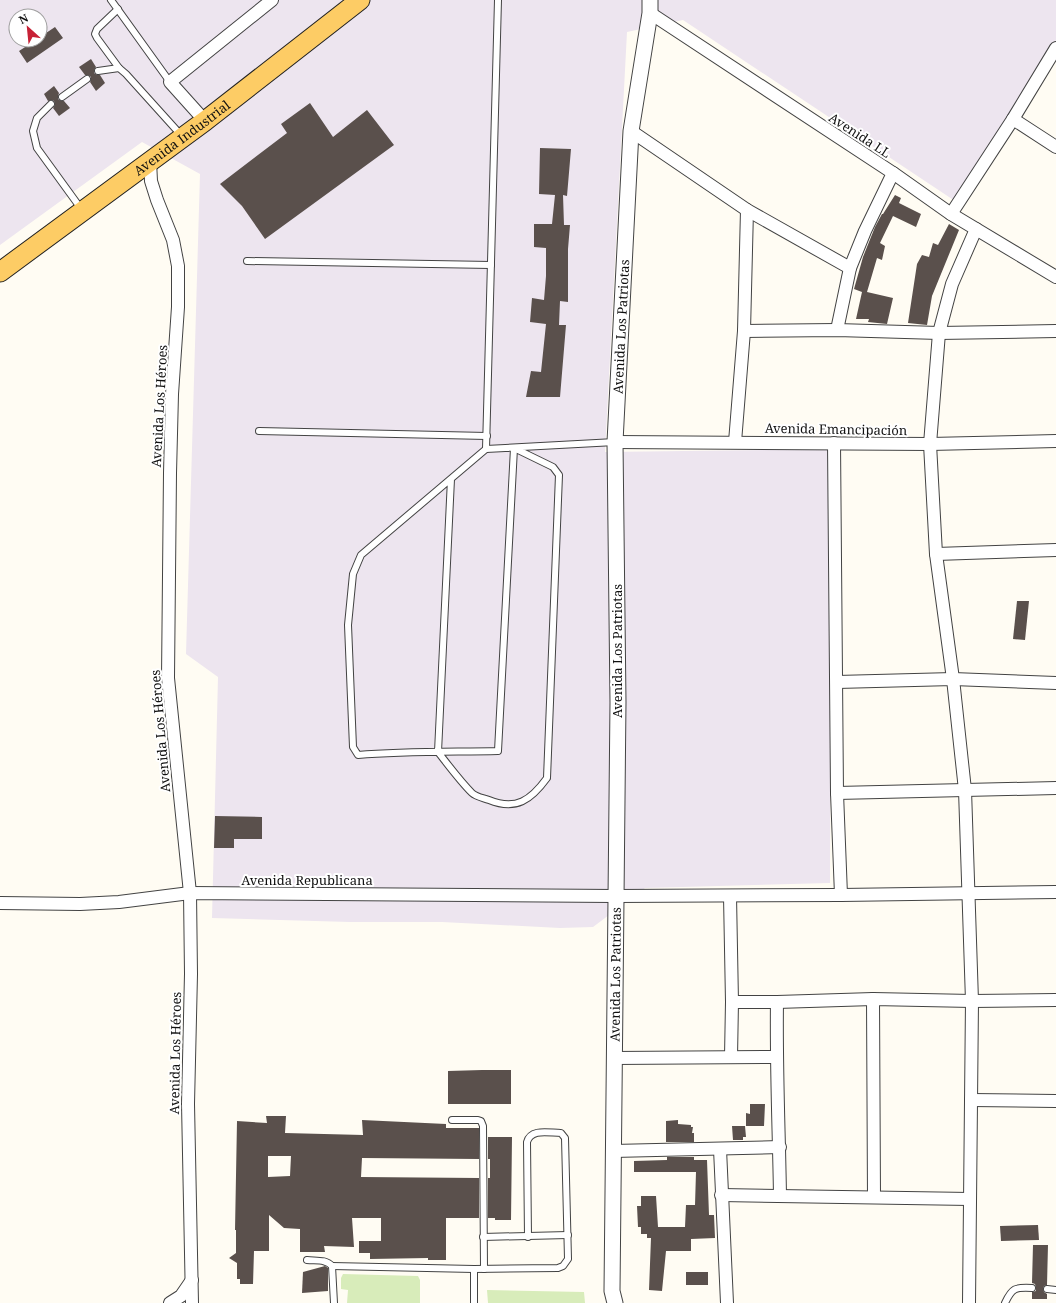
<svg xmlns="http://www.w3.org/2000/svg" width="1056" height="1303" viewBox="0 0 1056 1303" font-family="'Noto Serif',serif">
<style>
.industrial{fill:#ede5ef;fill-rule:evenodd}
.green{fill:#d8ecba}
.building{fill:#5a504c;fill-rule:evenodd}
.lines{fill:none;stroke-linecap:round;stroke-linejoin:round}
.service-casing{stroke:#434343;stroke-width:8}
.minor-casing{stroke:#434343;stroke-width:14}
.tertiary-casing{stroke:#434343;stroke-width:17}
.primary-casing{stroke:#212121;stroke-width:21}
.service{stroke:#fff;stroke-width:6}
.minor{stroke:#fff;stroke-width:12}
.tertiary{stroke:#fff;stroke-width:15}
.primary{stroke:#fdcc65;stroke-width:19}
.labels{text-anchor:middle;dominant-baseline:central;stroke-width:4;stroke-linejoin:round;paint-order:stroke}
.street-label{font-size:13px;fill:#101010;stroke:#fff}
</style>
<rect width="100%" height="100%" fill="#fffcf3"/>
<!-- industrial -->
<path class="industrial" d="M0,0H1056V40L955,201L683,20L627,32L605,452L831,449L830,883L645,888L593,927L560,928L442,922H350L212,918L218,677L186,654L200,174L142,142L0,245ZM16,16H40V40H16Z"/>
<!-- green -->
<g class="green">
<path d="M343,1274L418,1276L420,1280V1303H347L348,1290L341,1289V1278Z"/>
<path d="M487,1290L584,1292L585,1303H488Z"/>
</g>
<!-- building -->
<g class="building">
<path d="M55,27L63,38L27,63L19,51L36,40H40V37Z"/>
<path d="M91,59L96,67L94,70V73L97,75H100L105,83L96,91L90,82L91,80V77L88,75H85L79,67Z"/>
<path d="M54,86L59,93L58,96V99L61,101H64L70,108L59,116L53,108L55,105L54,101L52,100L48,101L44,94Z"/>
<path d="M310,103L333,137L367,110L394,145L265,239L242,206L220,184L287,133L281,124Z"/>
<path d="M540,148L571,149L567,196L563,195L564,225H570L568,249V302L560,301L559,325H566L560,397H526L531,371L541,372L546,324L530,322L532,298L544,300L546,276V248L534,247V224H552L555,195L539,194Z"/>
<path d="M895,195L901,198L899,203L921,214L916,227L893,216L880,243L885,246L882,260L877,258L867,292L893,298L887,324L868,322L869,319H856L862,292L854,289L863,257L875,227L882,214H883Z"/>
<path d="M949,224L959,230L932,296L927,325L908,323L917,264L922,255L929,257L933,243L938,245Z"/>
<path d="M1017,601H1029L1025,640L1013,639Z"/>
<path d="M215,816L262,817V839H234V848H214Z"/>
<path d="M482,1070H511V1104H448V1071Z"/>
<path d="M750,1104H765L764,1126H746V1113L750,1114Z"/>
<path d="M266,1116H286L285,1133L363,1135L362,1120L446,1124V1128H479V1159L362,1158L361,1177L479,1178V1218H446V1260H428V1258L370,1259V1253H359V1241H381V1218H352L354,1247L324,1246L325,1252H300V1229L284,1228L269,1215V1251H254L253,1284H240V1279H237V1263L229,1258L236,1253V1230H235L237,1121L267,1123ZM268,1156H291L290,1176L268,1177Z"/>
<path d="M678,1120V1124L691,1125V1127H693L692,1133H694V1142H666V1121Z"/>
<path d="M732,1126H745L746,1137H743V1140H733Z"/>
<path d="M488,1137H512L511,1220H495V1218H488V1178H490V1159H488Z"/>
<path d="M667,1157H694V1160H707L709,1215H714L715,1238L691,1239V1251H666L662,1291L649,1290L651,1238H647V1234H641V1227H638L637,1206H641V1196H656L658,1227H685L686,1205H695L696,1172H634V1161L667,1160Z"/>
<path d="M1038,1225L1039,1240L1001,1241L1000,1226Z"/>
<path d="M1033,1245H1048L1047,1285L1044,1286L1043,1289L1044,1292L1047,1294V1299H1032V1292L1036,1291V1288L1035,1284L1032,1283Z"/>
<path d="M325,1266L328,1268V1291L302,1293L303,1272Z"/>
<rect x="686" y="1272" width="22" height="13"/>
</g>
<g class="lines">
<!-- service casing -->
<g class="service-casing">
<g id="service">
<path d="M111,0L170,82"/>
<path d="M118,9L97,29L95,34L97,38L119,68"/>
<path d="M98,71L119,68L126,74L181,135"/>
<path d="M62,97L87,79"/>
<path d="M51,104L37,118L33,131L37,148L82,210"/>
<path d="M247,261L491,265"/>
<path d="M259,431L487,436"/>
<path d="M486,449L498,0"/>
<path d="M451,479L438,752C449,766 460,781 472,793C476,797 484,798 489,800C516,811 531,800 547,778L559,475L553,467L514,448L498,751C452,752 404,751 358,755L353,747L348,625L353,574L361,555L486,449L615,442"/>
<path d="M452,1120H478L481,1121L483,1126L484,1269"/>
<path d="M483,1237L568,1235"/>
<path d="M307,1260C316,1261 326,1259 332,1266L334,1303"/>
<path d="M332,1266L474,1269L558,1268L563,1266L568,1259L565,1138L561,1133C549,1133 531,1128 527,1142L528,1237"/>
<path d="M474,1269V1303"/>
<path d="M1047,1289L1056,1290"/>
<path d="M1005,1303C1012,1288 1015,1287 1032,1288"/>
</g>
</g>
<!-- minor casing -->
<g class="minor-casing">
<g id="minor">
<path d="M650,13L893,173L951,214L1056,277"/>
<path d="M1013,119L1056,147"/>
<path d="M205,121L170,82L272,0"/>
<path d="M631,131L747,210L850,268"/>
<path d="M150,161L151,181L157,200L173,240L178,266V307L172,394L170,473L168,678L190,893L191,974L188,1104L192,1303"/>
<path d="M951,214L1013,119L1056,48"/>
<path d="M837,330L850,268L865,231L893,173"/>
<path d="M744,331L837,330L939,333L1056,331"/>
<path d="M615,442L930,444L1056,441"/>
<path d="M735,442L744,331L747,210"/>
<path d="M834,443L837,793L841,895"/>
<path d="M936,554L1056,550"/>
<path d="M837,682L953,679L1056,683"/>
<path d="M837,793L1056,788"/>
<path d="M730,896L732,1002L731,1057"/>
<path d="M0,903L80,904L119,902L190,893L615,896L841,895L1056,892"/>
<path d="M873,999L874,1197"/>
<path d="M732,1002H777L873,999L972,1001L1056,1000"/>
<path d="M777,1002C776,1067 779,1131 780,1196"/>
<path d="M613,1058L776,1057"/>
<path d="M971,1100L1056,1101"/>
<path d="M720,1149L727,1303"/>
<path d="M613,1151L780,1147"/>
<path d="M721,1195L970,1199"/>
<path d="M170,1303L181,1296L192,1280"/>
<path d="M969,1303L972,1001L965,790L953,679L936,554L930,444L939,333L952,284L976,229"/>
</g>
</g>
<!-- tertiary casing -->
<g class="tertiary-casing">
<g id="tertiary">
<path id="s1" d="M615,1303L612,1291L618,702L615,442L631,131L650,13V0"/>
</g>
</g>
<!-- primary casing -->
<g class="primary-casing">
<g id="primary">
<path id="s2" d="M0,272L205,121L360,0"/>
</g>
</g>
<!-- service -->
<use href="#service" class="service"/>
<!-- minor -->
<use href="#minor" class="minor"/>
<!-- tertiary -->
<use href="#tertiary" class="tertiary"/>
<!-- primary -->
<use href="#primary" class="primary"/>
</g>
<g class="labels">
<!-- street labels -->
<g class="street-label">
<text transform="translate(860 135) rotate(33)">Avenida LL</text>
<text stroke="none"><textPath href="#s2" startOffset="226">Avenida Industrial</textPath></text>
<text stroke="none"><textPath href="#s1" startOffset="977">Avenida Los Patriotas</textPath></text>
<text transform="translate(159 406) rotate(-87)">Avenida Los Héroes</text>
<text transform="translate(836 429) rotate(1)">Avenida Emancipación</text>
<text transform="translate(617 651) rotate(-90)">Avenida Los Patriotas</text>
<text transform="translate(160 731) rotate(-95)">Avenida Los Héroes</text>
<text x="307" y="880">Avenida Republicana</text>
<text stroke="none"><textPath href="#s1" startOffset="329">Avenida Los Patriotas</textPath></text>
<text transform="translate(175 1053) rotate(-89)">Avenida Los Héroes</text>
</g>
</g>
<!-- north arrow -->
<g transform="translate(28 28) rotate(333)"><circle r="19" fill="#ffffff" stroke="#9f9f9f"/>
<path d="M0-3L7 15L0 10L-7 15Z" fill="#c72136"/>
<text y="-6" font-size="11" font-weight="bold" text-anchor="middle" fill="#101010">N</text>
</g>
</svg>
